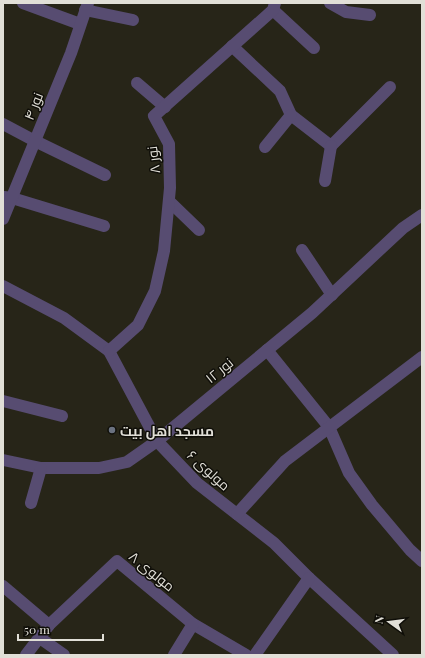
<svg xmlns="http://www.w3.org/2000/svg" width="425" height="658" viewBox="0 0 425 658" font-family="'Playfair Display',Cairo,serif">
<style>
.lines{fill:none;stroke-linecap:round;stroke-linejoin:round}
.minor{stroke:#574c71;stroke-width:12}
.worship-dot{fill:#6b7280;stroke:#0f0e08;stroke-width:1.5}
.labels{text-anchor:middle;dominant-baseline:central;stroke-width:3;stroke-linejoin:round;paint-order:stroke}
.street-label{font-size:14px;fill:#e1dfd7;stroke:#0f0e08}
.poi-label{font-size:14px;font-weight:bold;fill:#e1dfd7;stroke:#0f0e08;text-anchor:start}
</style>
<rect width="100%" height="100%" fill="#272518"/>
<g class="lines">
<!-- minor -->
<g class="minor">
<path d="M23,3L80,24"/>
<path d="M330,3L346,12L370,15"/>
<path d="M85,10L133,20"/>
<path d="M273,10L314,48"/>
<path d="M232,46L280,91L291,115L331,146L390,87"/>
<path d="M137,83L165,107"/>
<path d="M3,124L35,141L105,175"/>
<path d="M265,147L291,115"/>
<path d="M325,181L331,146"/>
<path d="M4,197L12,198L104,226"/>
<path d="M169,201L199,230"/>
<path d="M3,219L71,53L88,3"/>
<path d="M302,250L332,295"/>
<path d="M3,286L64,318L109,351L157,441L197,483L274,543L309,578L393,655"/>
<path d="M267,350L329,427L349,473L372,505L410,550L422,561"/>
<path d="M109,351L138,325L155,291L164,251L170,188L169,144L154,116L273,10L275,3"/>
<path d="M3,401L62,416"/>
<path d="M3,460L41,468H99L127,462L157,441L312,313L403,228L422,215"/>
<path d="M31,503L41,468"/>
<path d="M237,514L285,461L422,357"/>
<path d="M3,586L49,625"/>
<path d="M40,638L64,655"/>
<path d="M26,655L49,625L117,561L193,624L246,655"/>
<path d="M174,655L193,624"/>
<path d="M255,655L309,578"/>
</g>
</g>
<!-- markers -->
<circle class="worship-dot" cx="112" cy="430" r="4"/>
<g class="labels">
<!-- street labels -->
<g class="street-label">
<text transform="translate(33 106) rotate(-68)">نور ۴</text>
<text transform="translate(153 160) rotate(-97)">نور ۸</text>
<text transform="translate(219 370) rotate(-39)">نور ۱۲</text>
<text transform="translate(209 470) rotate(42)">مولوی ۶</text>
<text transform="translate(152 571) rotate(39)">مولوی ۸</text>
</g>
<!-- poi labels -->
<g class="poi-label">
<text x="120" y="430">مسجد اهل بیت</text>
</g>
</g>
<!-- border -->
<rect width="425" height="658" fill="none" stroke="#e1dfd7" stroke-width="8"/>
<!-- north arrow -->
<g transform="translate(389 622) rotate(284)" stroke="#0f0e08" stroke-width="3" paint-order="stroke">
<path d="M0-3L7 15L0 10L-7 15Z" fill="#e1dfd7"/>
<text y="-6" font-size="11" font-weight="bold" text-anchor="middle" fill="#e1dfd7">N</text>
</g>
<!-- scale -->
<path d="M18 634v6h85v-6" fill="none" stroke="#e1dfd7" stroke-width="2"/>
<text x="24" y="634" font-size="12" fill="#e1dfd7" stroke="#0f0e08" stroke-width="3" paint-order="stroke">50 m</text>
</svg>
